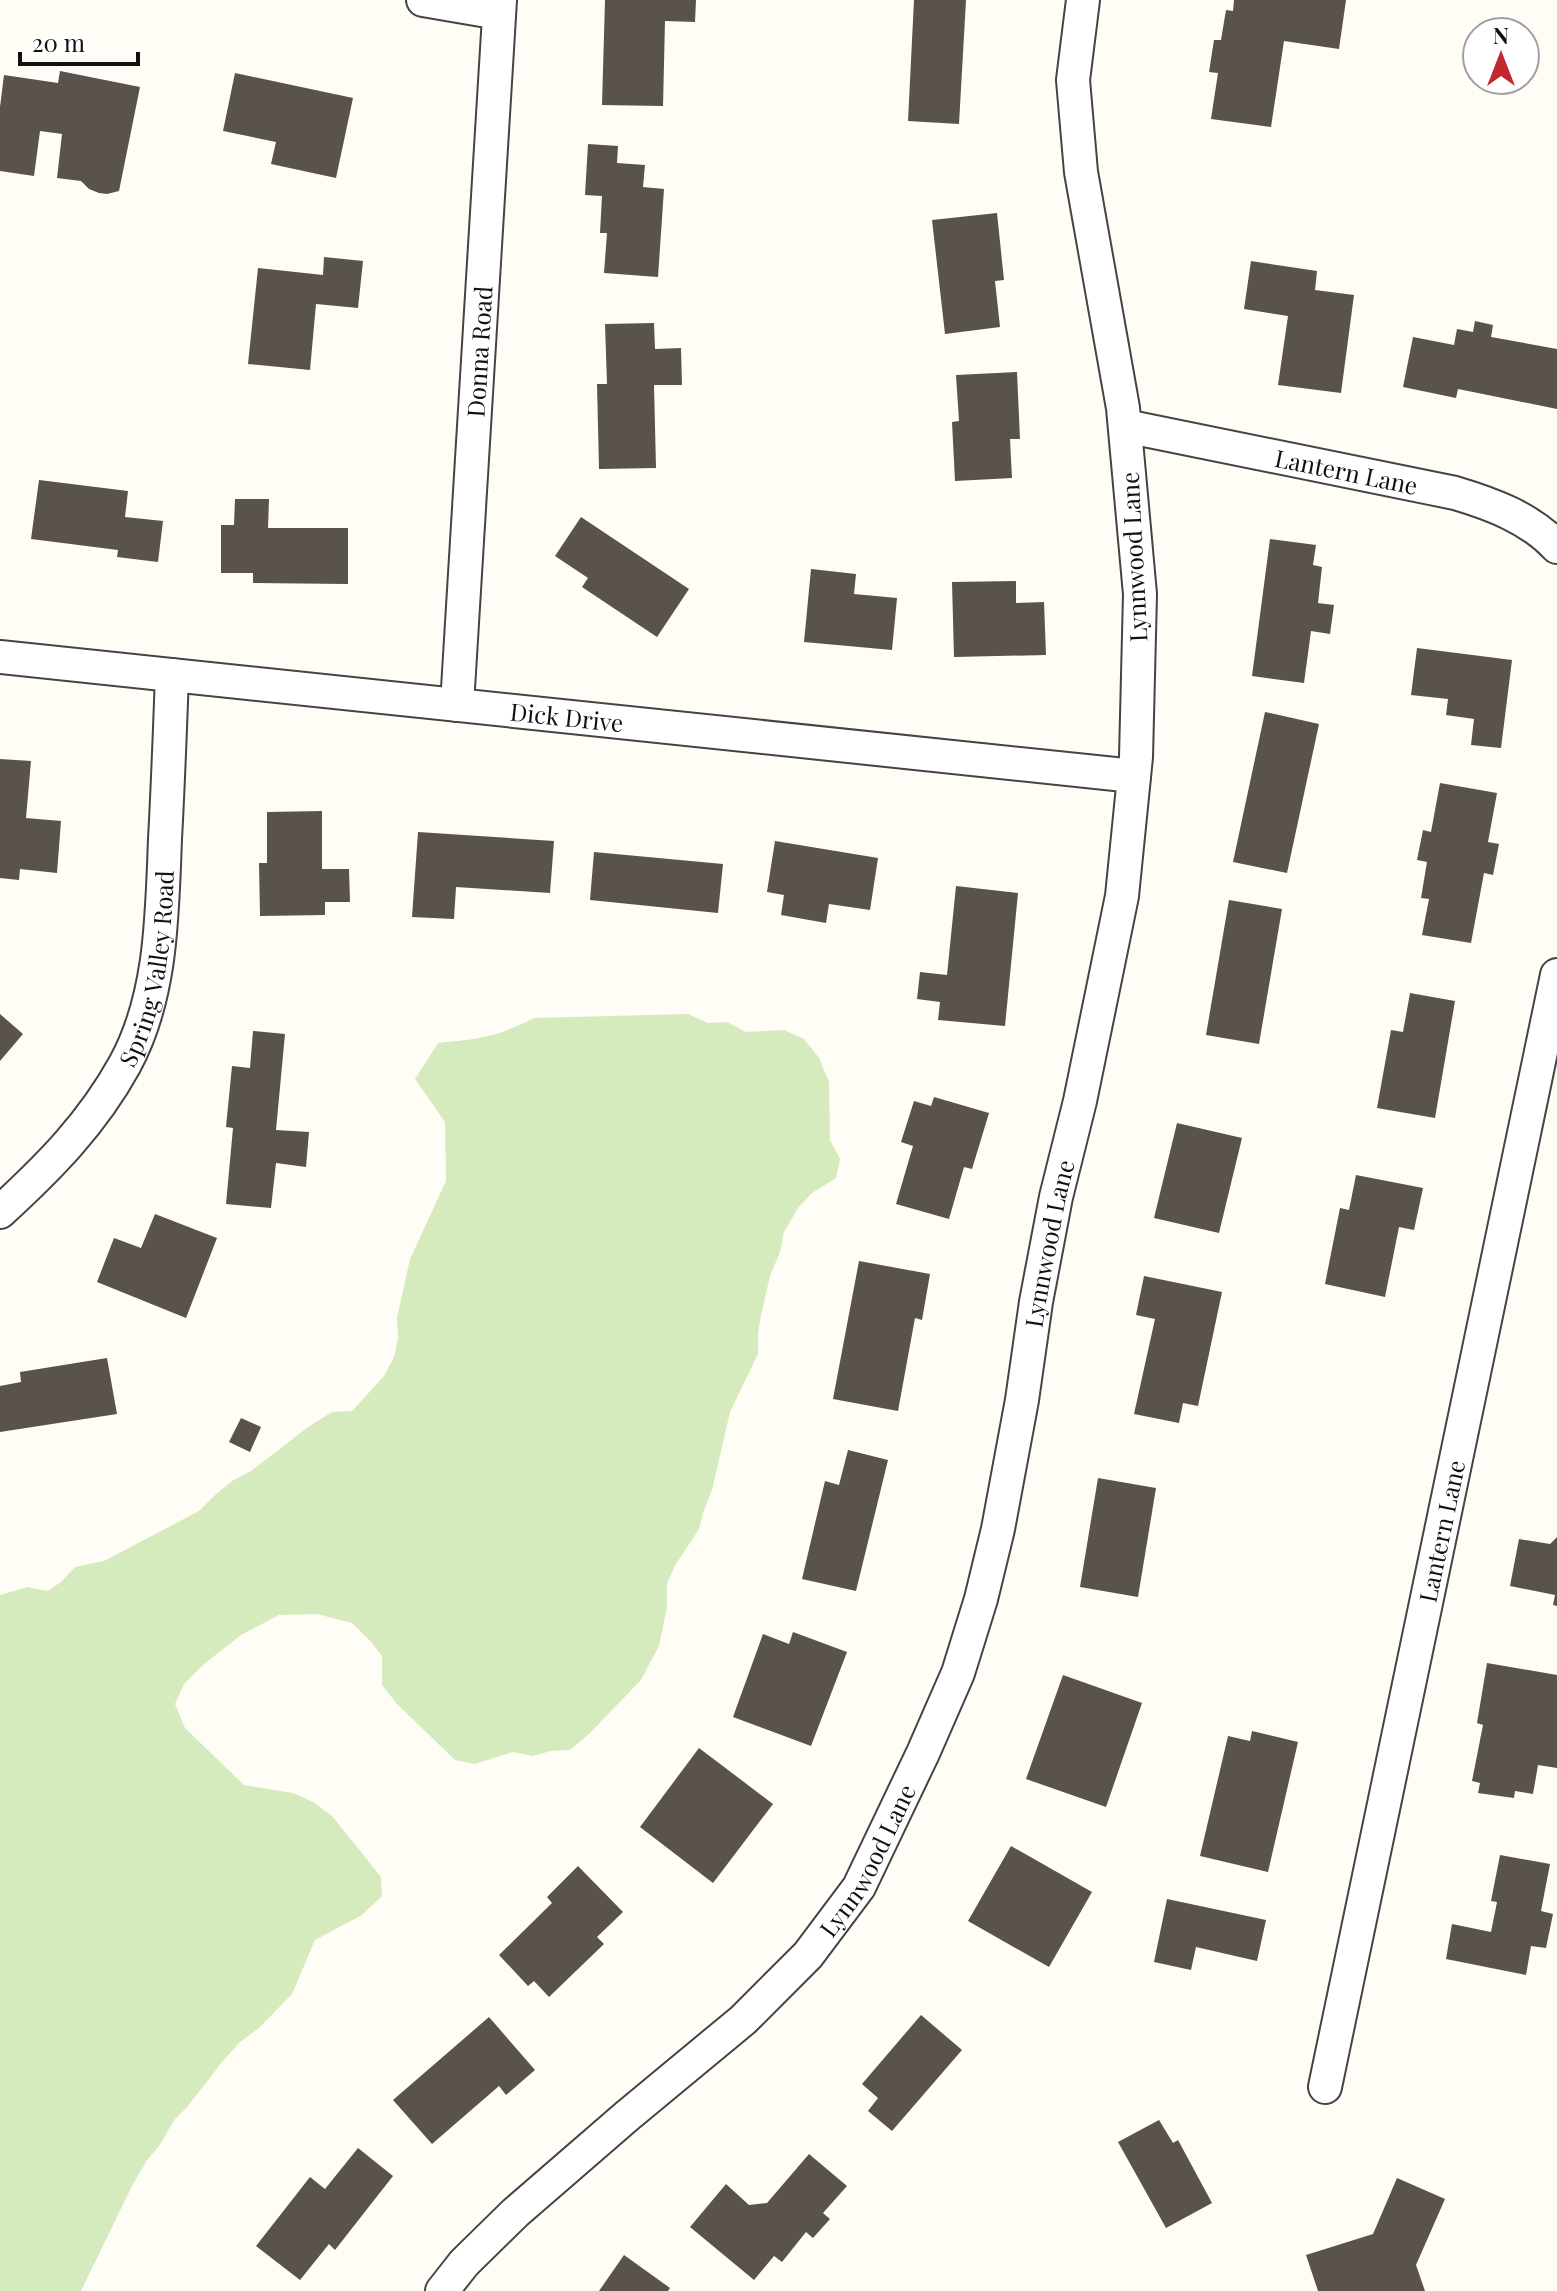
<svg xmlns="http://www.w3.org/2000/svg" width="1557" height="2291" viewBox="0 0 1557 2291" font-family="'Playfair Display',serif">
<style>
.green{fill:#d5ebbd}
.building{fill:#5a524d}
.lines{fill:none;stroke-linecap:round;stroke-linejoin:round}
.minor-casing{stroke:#444;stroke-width:36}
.minor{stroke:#fff;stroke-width:32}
.labels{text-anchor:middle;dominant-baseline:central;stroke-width:8;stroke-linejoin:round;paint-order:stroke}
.street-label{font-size:24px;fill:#111;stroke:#fff}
</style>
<rect width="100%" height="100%" fill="#fffdf5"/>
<!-- green -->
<path class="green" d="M688,1014L708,1023L727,1022L746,1032L784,1030L804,1039L819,1058L829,1082L830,1140L840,1159L836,1178L812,1193L798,1208L784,1232L780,1252L770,1276L761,1315L758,1334V1354L730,1412L712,1490L704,1510L699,1529L676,1564L667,1583V1607L659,1646L641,1680L589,1734L570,1750L551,1751L532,1756L513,1752L475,1764L455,1760L397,1704L382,1685V1656L371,1642L352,1623L317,1614L279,1615L241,1635L203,1665L184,1684L175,1704L185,1728L244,1785L293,1793L313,1802L332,1816L381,1877L382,1896L362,1915L315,1940L292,1994L259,2028L240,2042L222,2062L188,2106L174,2120L160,2145L147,2160L133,2184L81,2291H0V1595L28,1587L47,1591L61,1582L75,1567L104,1561L199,1511L214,1496L232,1481L251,1471L308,1427L332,1412L352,1411L384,1376L394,1357L398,1338L397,1318L410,1259L446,1181L445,1122L415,1079L438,1043C452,1041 465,1041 478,1038C498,1035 516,1027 534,1018Z"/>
<!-- building -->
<g class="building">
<path d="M605,0H696L695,22L665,21L663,106L602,105Z"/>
<path d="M914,0H966L959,124L908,121Z"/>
<path d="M1234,0H1346L1339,49L1284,41L1271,127L1211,119L1218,73L1209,72L1214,40H1221L1226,10L1233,11Z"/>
<path d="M60,71L140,87L119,191L107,194L99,193L89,189L81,181L57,178L62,134L40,131L34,176L0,171V107L4,75L58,83Z"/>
<path d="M235,73L353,98L336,178L271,164L276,142L223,131Z"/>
<path d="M588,144L618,146L617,163L645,165L643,187L664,189L658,277L604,273L607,233H600L602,196L585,195Z"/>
<path d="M997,213L1004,280L995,281L1000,327L945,334L932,220Z"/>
<path d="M324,257L363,261L358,308L316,304L310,370L248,364L258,268L323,275Z"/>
<path d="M1251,261L1317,271L1315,290L1354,295L1341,393L1278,385L1288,316L1244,309Z"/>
<path d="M1475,321L1493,325L1491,337L1557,349V409L1458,389L1456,398L1403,387L1413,337L1454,345L1457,329L1473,332Z"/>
<path d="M654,323L655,349L681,348L682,385H654L656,468L599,469L597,384H607L605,324Z"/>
<path d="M1017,372L1020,439H1010L1012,478L955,481L952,422L959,421L956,375Z"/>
<path d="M39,480L128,491L125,517L163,521L158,562L117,557L118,550L31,539Z"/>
<path d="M235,499H269L268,528H348V584L253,583V573H221V525H234Z"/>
<path d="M581,517L689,589L657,637L582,587L588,578L555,556Z"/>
<path d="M1270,539L1316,545L1313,565L1322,567L1318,603L1334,605L1330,634L1311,631L1304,683L1252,676Z"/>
<path d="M811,569L856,574L854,594L897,598L892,650L804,642Z"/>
<path d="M1016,581V603L1044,602L1046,655L954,657L952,582Z"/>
<path d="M1417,648L1512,660L1501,748L1471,745L1474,719L1446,715L1448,699L1411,695Z"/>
<path d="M1265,712L1319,724L1287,873L1233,862Z"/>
<path d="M0,759L31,761L26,818L61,821L57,873L20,869L19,880L0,878Z"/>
<path d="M1440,783L1497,793L1488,842L1499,844L1493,875L1484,873L1471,943L1422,935L1429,899L1421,898L1427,862L1417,860L1423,830L1431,832Z"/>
<path d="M322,811V869H349L350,902H325V915L260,916L259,863H267V812Z"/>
<path d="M418,832L554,841L550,893L456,887L454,919L412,917Z"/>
<path d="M775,841L878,858L870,910L829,904L826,923L781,915L784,895L767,892Z"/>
<path d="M594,852L723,864L718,913L590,900Z"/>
<path d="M956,886L1018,893L1005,1026L938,1020L940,1002L917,999L920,972L947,975Z"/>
<path d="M1229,900L1282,909L1259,1044L1206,1035Z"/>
<path d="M1410,993L1455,1001L1435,1118L1377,1108L1391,1030L1403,1032Z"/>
<path d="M0,1014L23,1034L0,1061Z"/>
<path d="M253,1031L285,1034L276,1130L309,1132L306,1167L276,1163L271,1208L226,1204L233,1128L226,1127L232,1066L250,1068Z"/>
<path d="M934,1097L989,1113L972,1169L964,1167L949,1219L896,1204L913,1146L901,1142L914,1101L931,1106Z"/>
<path d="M1177,1123L1242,1138L1219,1233L1154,1218Z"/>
<path d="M1356,1175L1423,1188L1414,1230L1399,1227L1385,1297L1325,1284L1340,1208L1349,1210Z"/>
<path d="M155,1214L217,1238L186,1318L97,1282L114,1238L141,1248Z"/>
<path d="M859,1261L930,1274L922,1320L915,1318L898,1411L833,1399Z"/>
<path d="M1144,1276L1222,1292L1198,1406L1183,1403L1179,1423L1134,1414L1155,1319L1136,1315Z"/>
<path d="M107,1358L117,1414L0,1432V1386L21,1382L20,1372Z"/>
<path d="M241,1418L261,1427L250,1452L229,1442Z"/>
<path d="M848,1450L888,1460L856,1591L802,1579L825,1481L839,1485Z"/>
<path d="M1098,1478L1156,1488L1138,1597L1080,1587Z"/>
<path d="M1557,1537V1606L1553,1605L1555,1595L1510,1586L1519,1539L1550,1544Z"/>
<path d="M793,1632L847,1652L811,1746L733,1717L763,1634L789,1644Z"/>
<path d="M1487,1663L1557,1675V1768L1538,1765L1533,1794L1515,1791L1514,1798L1478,1793L1480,1783L1472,1781L1483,1725L1477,1723Z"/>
<path d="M1063,1675L1142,1703L1106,1807L1026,1779Z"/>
<path d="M1252,1731L1298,1742L1268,1872L1200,1856L1228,1736L1250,1741Z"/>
<path d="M699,1748L773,1804L713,1883L640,1827Z"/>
<path d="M1011,1846L1092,1892L1049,1967L968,1921Z"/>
<path d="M1500,1855L1550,1864L1541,1911L1553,1914L1546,1948L1531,1946L1526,1975L1446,1959L1452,1924L1491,1932L1497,1902L1491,1901Z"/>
<path d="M578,1866L623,1912L597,1937L604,1944L549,1997L534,1981L528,1986L499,1955L552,1903L547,1897Z"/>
<path d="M1167,1899L1266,1920L1257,1961L1196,1947L1191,1970L1154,1962Z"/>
<path d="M921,2015L962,2050L892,2131L868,2111L878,2098L862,2084Z"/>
<path d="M489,2017L535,2070L506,2095L499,2086L432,2144L393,2100Z"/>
<path d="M1159,2120L1173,2143L1178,2140L1212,2203L1166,2228L1118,2142Z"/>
<path d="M358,2148L393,2176L335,2250L329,2244L300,2280L256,2246L310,2177L325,2189Z"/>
<path d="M809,2154L847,2186L823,2213L830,2219L813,2238L806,2232L782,2262L774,2256L754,2280L690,2227L726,2184L749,2205L767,2203Z"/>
<path d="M1397,2178L1445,2199L1416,2265L1425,2291H1318L1306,2255L1373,2234Z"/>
<path d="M624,2255L670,2288L668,2291H599Z"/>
</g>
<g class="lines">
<!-- minor casing -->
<g class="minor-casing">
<g id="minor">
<path d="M423,0L499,13"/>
<path id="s1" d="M1125,426L1455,493C1492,504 1530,518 1557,547"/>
<path id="s2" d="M0,657L1134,776"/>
<path id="s3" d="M457,705L500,0"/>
<path id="s4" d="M0,1212C49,1167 92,1124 125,1064C162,996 162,915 165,839C168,785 170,730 172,675"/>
<path id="s5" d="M1325,2087L1557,975"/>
<path id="s6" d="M442,2291L464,2263L515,2213L627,2116L743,2020L808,1955L859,1887L923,1753L958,1673L981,1599L998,1529L1022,1400L1036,1302L1056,1197L1080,1101L1122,896L1136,757L1140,594L1123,408L1081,172L1073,80L1083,0"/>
</g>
</g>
<!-- minor -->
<use href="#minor" class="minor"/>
</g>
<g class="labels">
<!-- street labels -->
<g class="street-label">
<text stroke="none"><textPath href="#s3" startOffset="354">Donna Road</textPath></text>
<text stroke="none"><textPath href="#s1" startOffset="226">Lantern Lane</textPath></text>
<text transform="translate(1133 557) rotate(-93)">Lynnwood Lane</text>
<text stroke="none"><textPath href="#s2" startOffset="570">Dick Drive</textPath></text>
<text stroke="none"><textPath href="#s4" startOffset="294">Spring Valley Road</textPath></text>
<text stroke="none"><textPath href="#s6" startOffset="1258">Lynnwood Lane</textPath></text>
<text stroke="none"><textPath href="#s5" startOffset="568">Lantern Lane</textPath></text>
<text stroke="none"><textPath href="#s6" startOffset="610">Lynnwood Lane</textPath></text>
</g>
</g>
<!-- north arrow -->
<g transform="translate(1501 56)"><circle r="38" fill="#ffffff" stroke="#a0a0a0" stroke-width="2"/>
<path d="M0-6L14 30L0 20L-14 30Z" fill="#c4262e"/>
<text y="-12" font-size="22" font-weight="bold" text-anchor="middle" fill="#111111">N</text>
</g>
<!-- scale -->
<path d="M20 52v12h118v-12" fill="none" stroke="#111111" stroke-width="4"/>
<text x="32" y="52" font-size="24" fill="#111111" stroke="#ffffff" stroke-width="6" paint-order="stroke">20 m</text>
</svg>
